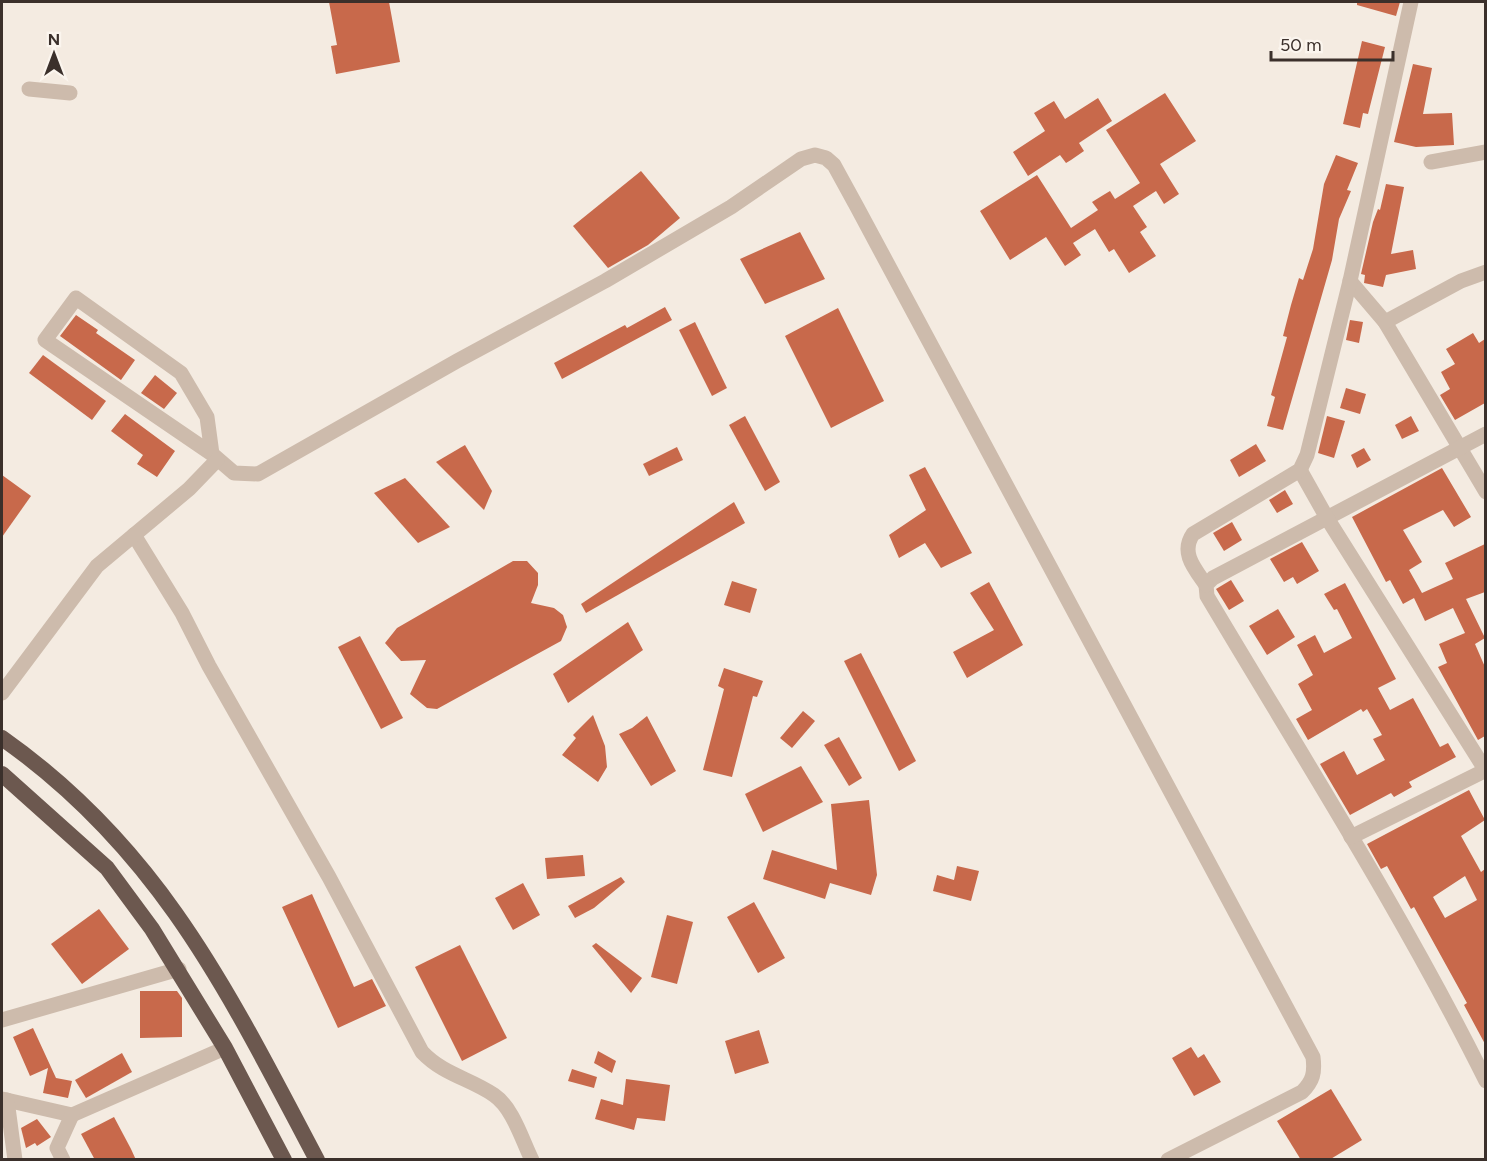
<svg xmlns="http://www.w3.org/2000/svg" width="1487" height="1161" viewBox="0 0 1487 1161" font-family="Figtree,sans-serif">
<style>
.building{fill:#c8694b;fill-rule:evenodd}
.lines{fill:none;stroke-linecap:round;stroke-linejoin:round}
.minor{stroke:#cdbbac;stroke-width:15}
.trunk{stroke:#6c584f;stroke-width:16}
</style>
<rect width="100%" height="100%" fill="#f4ebe1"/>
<!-- building -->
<g class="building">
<path d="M329,2H389L400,62L336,74L331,46L337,45Z"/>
<path d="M1357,2H1400L1396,16L1357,5Z"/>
<path d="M1362,41L1385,47L1368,114L1363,113L1360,128L1343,124Z"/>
<path d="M1413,64L1432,68L1423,114L1452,113L1454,145L1416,147L1394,142Z"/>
<path d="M1165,93L1196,141L1160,164L1179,194L1164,204L1156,191L1133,206L1147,227L1140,232L1156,256L1129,273L1114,249L1109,252L1095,229L1073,243L1081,255L1065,266L1046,237L1010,260L980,211L1037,175L1071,228L1098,210L1092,202L1105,194L1110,191L1115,199L1140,183L1106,130Z"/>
<path d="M1098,98L1112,121L1079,143L1084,151L1071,160L1066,163L1060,155L1028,176L1013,152L1045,131L1034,113L1054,101L1065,119Z"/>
<path d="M1336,155L1358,163L1347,190L1351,191L1339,219L1332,260L1283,430L1267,426L1275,397L1271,395L1287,337L1283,336L1291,305L1299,278L1303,280L1313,249L1324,184Z"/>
<path d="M641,171L680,218L648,245L608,268L573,226Z"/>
<path d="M1386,184L1404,187L1391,254L1413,250L1416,269L1386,275L1383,287L1364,283L1365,275L1361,274L1373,222L1378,209L1380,210Z"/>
<path d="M800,232L825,279L765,304L740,259Z"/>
<path d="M665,307L672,320L562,379L554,363L625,325L627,328Z"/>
<path d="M838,308L884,401L831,428L785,336Z"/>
<path d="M76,315L98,330L96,333L135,360L121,380L60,336Z"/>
<path d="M1350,320L1363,322L1359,343L1346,340Z"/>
<path d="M695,322L727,388L712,396L679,330Z"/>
<path d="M1473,333L1479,343L1485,339V403L1455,420L1440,395L1450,389L1441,372L1455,364L1446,349Z"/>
<path d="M43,355L106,401L92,420L29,373Z"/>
<path d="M155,375L177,393L164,409L141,393Z"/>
<path d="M1346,388L1366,394L1360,414L1340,408Z"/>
<path d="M125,414L175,451L157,477L137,464L143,455L111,431Z"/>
<path d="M745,416L780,482L765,491L729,425Z"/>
<path d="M1327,416L1345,421L1334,458L1318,453Z"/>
<path d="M1411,416L1419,431L1402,439L1395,425Z"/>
<path d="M1256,444L1266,461L1239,477L1230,460Z"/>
<path d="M465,445L492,491L484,510L436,462Z"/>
<path d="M677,447L683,460L649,476L643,464Z"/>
<path d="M1364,448L1371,460L1357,468L1351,455Z"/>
<path d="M925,467L972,553L941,568L925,543L899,558L889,535L926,510L909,475Z"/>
<path d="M1442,468L1471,517L1454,527L1443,510L1403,530L1422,562L1409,570L1422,593L1453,579L1445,563L1485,544V592L1466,599L1485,638L1475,644L1485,667V736L1478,740L1438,667L1447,663L1439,644L1465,633L1453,608L1425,621L1414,598L1403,604L1390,580L1386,582L1352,517Z"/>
<path d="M2,475L31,496L2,537Z"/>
<path d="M405,478L450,527L418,543L374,493Z"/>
<path d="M1285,490L1293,504L1277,513L1269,500Z"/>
<path d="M734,502L745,523L586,613L581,604Z"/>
<path d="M1232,522L1242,540L1224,551L1213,533Z"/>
<path d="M1302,542L1319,571L1297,584L1293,577L1284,582L1270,559Z"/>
<path d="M513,561H527L538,573V585L531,603L554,608L563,615L567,627L561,641L437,709L427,708L410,694L426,660L401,661L385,643L397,628Z"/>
<path d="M1231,580L1244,601L1229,610L1216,589Z"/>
<path d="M732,581L757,589L750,613L724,605Z"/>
<path d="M989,582L1023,645L967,678L953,652L994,630L970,593Z"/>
<path d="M1345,583L1396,679L1378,688L1390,710L1413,698L1440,747L1448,743L1456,757L1409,782L1412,787L1394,797L1391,793L1350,815L1320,764L1344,751L1357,775L1385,760L1373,739L1382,735L1367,709L1363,712L1361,709L1308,740L1296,719L1312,710L1298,684L1313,675L1297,645L1315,635L1324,653L1352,638L1337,609L1334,610L1324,594Z"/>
<path d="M1278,609L1295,637L1267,655L1249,626Z"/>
<path d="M628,622L643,650L568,703L553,674Z"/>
<path d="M360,636L403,718L381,729L338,647Z"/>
<path d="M861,653L916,761L899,771L844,661Z"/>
<path d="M724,668L763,681L757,697L753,696L732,777L703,770L724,689L718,686Z"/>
<path d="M803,711L815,721L792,748L780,738Z"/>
<path d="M593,715L605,746L607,767L598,782L562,755L576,738L573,735Z"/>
<path d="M647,716L676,771L651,786L619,734L632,728Z"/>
<path d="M839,737L862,778L849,786L824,745Z"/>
<path d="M801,766L823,802L763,832L745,794Z"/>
<path d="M1469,790L1485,820L1461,836L1481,872L1485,869V1044L1464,1005L1467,1003L1414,907L1411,909L1387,866L1381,869L1367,844ZM1465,876L1477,900L1445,918L1433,897Z"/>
<path d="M869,800L877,875L871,895L830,883L825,899L763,879L772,850L837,870L831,804Z"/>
<path d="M583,855L585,876L547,879L545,858Z"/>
<path d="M957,866L979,871L971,901L933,891L937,875L954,880Z"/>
<path d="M621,877L625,882L594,908L575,918L568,906Z"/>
<path d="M523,883L540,915L513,930L495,898Z"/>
<path d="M312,894L354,987L372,979L386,1006L338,1028L282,907Z"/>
<path d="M754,902L785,958L758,973L727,917Z"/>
<path d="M99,909L129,949L82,984L51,944Z"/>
<path d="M667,915L693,922L677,984L651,977Z"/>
<path d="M596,943L642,978L631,993L592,946Z"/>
<path d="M460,945L507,1038L462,1061L415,967Z"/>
<path d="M140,991H177L182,998V1037L140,1038Z"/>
<path d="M33,1028L56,1078L72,1081L68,1098L43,1093L48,1068L30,1076L13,1037Z"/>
<path d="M759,1030L769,1063L735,1074L725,1041Z"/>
<path d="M1191,1047L1198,1058L1204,1054L1221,1082L1194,1096L1172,1058Z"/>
<path d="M598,1051L616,1061L612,1073L594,1063Z"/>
<path d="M122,1053L132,1072L86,1098L75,1080Z"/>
<path d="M572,1069L597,1077L594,1088L568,1081Z"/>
<path d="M626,1079L670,1085L665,1121L637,1118L634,1130L595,1119L601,1099L623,1105Z"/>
<path d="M1331,1089L1362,1140L1329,1160H1301L1277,1121Z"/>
<path d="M114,1117L131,1149L136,1160H95L81,1134Z"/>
<path d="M37,1119L51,1137L37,1146L35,1143L26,1148L21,1128Z"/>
</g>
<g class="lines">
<!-- minor -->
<g class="minor">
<path d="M29,89L70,93"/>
<path d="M1431,162L1486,152"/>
<path d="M1350,281L1385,322L1486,492"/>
<path d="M1385,322L1461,281L1486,272"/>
<path d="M1486,434L1213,578L1206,585L1207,596C1302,756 1403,914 1486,1081"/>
<path d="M212,454L207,417L181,373L76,298L45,340L212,454L234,473L258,474L457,361L605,281L731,207L801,159L815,155L826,158L834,165L857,207L1313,1057C1315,1073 1313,1081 1302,1092L1168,1160"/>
<path d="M1300,470L1327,518L1486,771"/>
<path d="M134,535L182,613L209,666L329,877L422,1052C444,1075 469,1078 494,1095C513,1108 522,1140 532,1160"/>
<path d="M1206,585C1195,569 1180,553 1193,534L1300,470L1307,455L1350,281L1411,2"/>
<path d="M2,693L97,566L189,489L217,460"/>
<path d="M1351,837L1486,770"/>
<path d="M2,1020L179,969"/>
<path d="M2,1099L72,1115L225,1048"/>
<path d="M7,1100L15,1160"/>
<path d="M63,1160L57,1148L72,1115"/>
</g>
<!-- trunk -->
<g class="trunk">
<path d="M2,738C161,850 229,994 317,1160"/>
<path d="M2,774L107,868L152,929L225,1048L284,1160"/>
</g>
</g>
<!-- border -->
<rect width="1487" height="1161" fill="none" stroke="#3b302b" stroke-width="6"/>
<!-- north arrow -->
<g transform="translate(54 54)" stroke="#fbf5ee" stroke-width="4.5" paint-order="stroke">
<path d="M0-4.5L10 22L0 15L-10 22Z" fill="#3b302b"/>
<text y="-9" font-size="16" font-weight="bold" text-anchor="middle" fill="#3b302b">N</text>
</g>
<!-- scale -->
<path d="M1271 51v9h122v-9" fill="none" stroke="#3b302b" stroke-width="3"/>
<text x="1280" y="51" font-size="18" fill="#3b302b" stroke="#fbf5ee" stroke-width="4.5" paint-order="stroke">50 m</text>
</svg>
